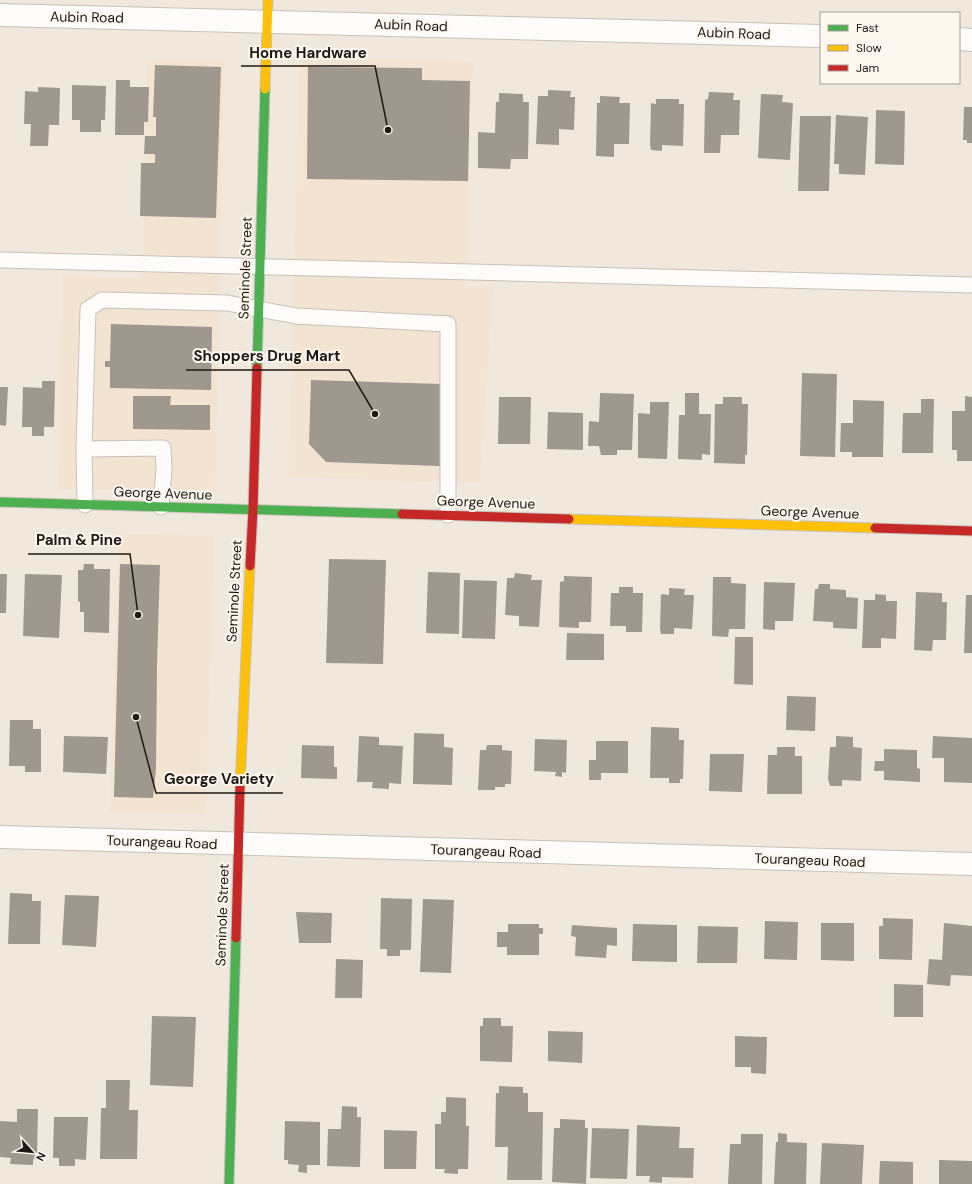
<svg xmlns="http://www.w3.org/2000/svg" width="972" height="1184" viewBox="0 0 972 1184" font-family="'DM Sans',sans-serif">
<style>
.built{fill:#f2e4d0}
.building{fill:#9e988f}
.lines{fill:none;stroke-linecap:round;stroke-linejoin:round}
.lane-casing{stroke:#c8c2ba;stroke-width:17}
.street-casing{stroke:#c8c2ba;stroke-width:24}
.fast-casing{stroke:#c8c2ba;stroke-width:11}
.slow-casing{stroke:#c8c2ba;stroke-width:11}
.jam-casing{stroke:#c8c2ba;stroke-width:11}
.lane{stroke:#fdfcfa;stroke-width:15}
.street{stroke:#fdfcfa;stroke-width:22}
.fast{stroke:#4caf50;stroke-width:9}
.slow{stroke:#ffc107;stroke-width:9}
.jam{stroke:#c62828;stroke-width:9}
.labels{text-anchor:middle;dominant-baseline:central;stroke-width:4;stroke-linejoin:round;paint-order:stroke}
.street-label{font-size:14px;fill:#1e1912;stroke:#fdf7ef}
.leader{fill:none;stroke:#1e1912;stroke-width:1.5}
.callout-dot{fill:#1e1912;stroke:#fdf7ef;stroke-width:1.5}
.callout-label{font-size:15px;text-anchor:middle;font-weight:bold;fill:#1e1912;stroke:#fdf7ef;stroke-width:4;stroke-linejoin:round;paint-order:stroke}
</style>
<rect width="100%" height="100%" fill="#f0e8dd"/>
<!-- built -->
<g class="built">
<path d="M300,57L473,61L465,287H493L479,483L289,477Z"/>
<path d="M147,59L224,60L215,491L59,489L63,276L143,278Z"/>
<path d="M119,534L214,536L205,814L110,812Z"/>
</g>
<!-- building -->
<g class="building">
<path d="M155,65L221,67L216,218L140,216L141,163H155V154H144L145,136H156V117H153Z"/>
<path d="M308,67L422,68V80L470,81L468,181L307,179Z"/>
<path d="M116,80H130V87H149L148,122H144V135H115Z"/>
<path d="M72,85L106,86L105,120H101V132H80V120H72Z"/>
<path d="M38,87L60,88L59,125H49L48,146H30L31,124H24L25,91L38,92Z"/>
<path d="M548,90L571,91L570,97H575L574,130L559,129V145L536,144L538,96H548Z"/>
<path d="M709,92L734,93L733,100H740L739,135H721L720,153H704L705,100L708,99Z"/>
<path d="M499,93L523,94V102H529L528,159H511L510,169L478,168V132L495,133L496,102H499Z"/>
<path d="M761,94L783,95L782,102L793,103L790,160L758,158Z"/>
<path d="M600,96L620,97L619,103H630L629,144H614V157L596,156L597,103H600Z"/>
<path d="M656,99H679V104H684L683,146L662,145V151L651,150L650,145L651,103L656,104Z"/>
<path d="M964,107H972V143H967V140H963Z"/>
<path d="M876,110L905,111L904,165L875,164Z"/>
<path d="M836,115L868,117L865,175L839,174V164H834Z"/>
<path d="M800,116H831L829,191H798Z"/>
<path d="M111,324L212,327L211,390L110,388V367H105V361H110Z"/>
<path d="M802,373L837,374L835,457L800,456Z"/>
<path d="M311,380L442,384L440,466L326,462L309,444Z"/>
<path d="M42,381H55L54,427H44V436H32V427H22L23,387L42,388Z"/>
<path d="M0,387H8L6,426L0,425Z"/>
<path d="M600,393L634,394L632,450H617V455H601L599,446H588L589,421L599,422Z"/>
<path d="M685,393H699V414H711L710,455L702,454V460L678,459L679,415H685Z"/>
<path d="M133,396H171L170,405H210V430L133,429Z"/>
<path d="M965,396L972,397V461H957V450H952V411H965Z"/>
<path d="M499,397H531L530,444H498Z"/>
<path d="M723,397H742V404H748L747,455H745V464L714,463L715,404H723Z"/>
<path d="M921,399H934L933,453H902L903,413H921Z"/>
<path d="M853,400L884,401L883,457H852V452H840L841,423H853Z"/>
<path d="M650,402H669L667,459L638,458V413L650,414Z"/>
<path d="M548,412L583,413V450L547,449Z"/>
<path d="M329,559L386,560L383,664L326,663Z"/>
<path d="M84,564H94V569H110L109,633L84,632V612H80V602L78,601V570H83Z"/>
<path d="M120,564L160,565L157,664L156,769L153,798L114,797Z"/>
<path d="M428,572L460,573L459,634L426,633Z"/>
<path d="M515,573L532,575L531,580H542L539,627L519,626V616L505,615L507,578H514Z"/>
<path d="M0,574H7L6,613H0Z"/>
<path d="M25,574L62,575L59,638L23,636Z"/>
<path d="M564,576L592,577L591,622H579V628L559,627L560,582L564,581Z"/>
<path d="M713,577H731V583L746,584L745,629H729L728,637L712,636Z"/>
<path d="M464,580L497,581L495,639L462,638Z"/>
<path d="M764,582L795,583L793,621H775V630L763,629Z"/>
<path d="M819,584H830V589L846,590V597L858,598L857,629L833,628V622L813,621L815,589H818Z"/>
<path d="M619,587H633V593H643L642,632H626V626H610L611,593H619Z"/>
<path d="M669,588L685,589L684,595H694L692,629L674,628V634H661L660,628L661,594L669,595Z"/>
<path d="M916,592L942,593V602H947L946,640H933L932,651L914,650Z"/>
<path d="M875,594L886,595V601H897L896,639L881,638V648H862L864,600H875Z"/>
<path d="M966,595H972V653H964Z"/>
<path d="M567,633L604,634V660H566Z"/>
<path d="M735,637H753V685L734,684Z"/>
<path d="M787,696L816,697L815,731L786,730Z"/>
<path d="M10,720H33V729H41V772H25V766H9Z"/>
<path d="M651,727L679,728V740H684L683,779H680V783H669V778H650Z"/>
<path d="M414,733L444,734V747L453,748L452,785L413,784Z"/>
<path d="M64,736L108,737L106,774L63,772Z"/>
<path d="M359,736L379,737V745L403,746L401,784L389,783V789L372,788L373,782H357Z"/>
<path d="M836,736L853,737V747L862,748L861,781L842,780V786H830L828,779L830,747H836Z"/>
<path d="M933,736L972,738V783L944,782V758H932Z"/>
<path d="M535,739L567,740L566,773L562,772V777L555,776L556,772L534,771Z"/>
<path d="M596,741H628V773H601V780H589V760H596Z"/>
<path d="M302,745L334,746V767H337V779L301,778Z"/>
<path d="M487,745H502V750L512,751L511,784H505V787H495V790H478L480,750H486Z"/>
<path d="M777,747H795V756H802V794H767L768,755H777Z"/>
<path d="M884,749L917,750V768L920,769V782L884,780V771H874L875,761H884Z"/>
<path d="M710,754H744L742,792L709,791Z"/>
<path d="M10,893L32,894V901H41L40,944H8Z"/>
<path d="M65,895L99,896L96,947L62,945Z"/>
<path d="M381,898L412,899L411,950H400V956H387V949H380Z"/>
<path d="M423,899L454,900L451,973L420,972Z"/>
<path d="M296,912L332,913L331,943H299Z"/>
<path d="M883,918L913,919L912,960L879,959V926H883Z"/>
<path d="M765,921L798,922L797,960L764,959Z"/>
<path d="M821,923H854V961L821,960Z"/>
<path d="M944,923L972,926V976L951,975L950,986L927,984L929,959L942,960Z"/>
<path d="M508,924H539V928H543V934H539V955H507V947H497V932H508Z"/>
<path d="M633,924L677,925V962L632,961Z"/>
<path d="M572,925L617,928V946L607,945L606,958L575,956L576,937L571,936Z"/>
<path d="M698,926L738,927L737,963H697Z"/>
<path d="M336,959L363,960L362,998H335Z"/>
<path d="M894,984L923,985V1017H894Z"/>
<path d="M152,1016L196,1017L193,1087L150,1085Z"/>
<path d="M483,1018H501V1026H513L512,1062L480,1061V1026H483Z"/>
<path d="M548,1031L583,1032L582,1063L548,1061Z"/>
<path d="M735,1036L767,1037L766,1074L751,1073V1067H735Z"/>
<path d="M106,1080H130L129,1110H138L137,1159H100L101,1108H106Z"/>
<path d="M499,1086L523,1087V1093H528V1112H543L542,1180H507L508,1147H495L496,1093H499Z"/>
<path d="M446,1097L466,1098V1126H469L468,1169H458V1174L444,1173L445,1169H435V1124H441V1112H446Z"/>
<path d="M342,1106L357,1107V1117H361L360,1167L327,1166L328,1129H341Z"/>
<path d="M17,1109H38L37,1160L33,1159V1165L10,1164L11,1158L0,1157V1121L17,1122Z"/>
<path d="M54,1117H88L86,1160L75,1159V1166H59V1158H53Z"/>
<path d="M560,1119L585,1120V1128H588L586,1184L552,1182L554,1128H560Z"/>
<path d="M285,1121L320,1122V1165H307V1173L298,1172L299,1165L288,1164V1160H284Z"/>
<path d="M637,1125L680,1127L679,1148H694L693,1178L662,1177V1183L649,1182L650,1176H636Z"/>
<path d="M592,1128L629,1129L627,1179L590,1178Z"/>
<path d="M384,1130L417,1131L416,1169H384Z"/>
<path d="M778,1133L787,1134V1142L807,1143L806,1184H774L776,1142H778Z"/>
<path d="M741,1134H763L762,1184H728L730,1144H741Z"/>
<path d="M822,1143L864,1145L862,1184H820Z"/>
<path d="M939,1160L972,1161V1184H939Z"/>
<path d="M880,1161L913,1162V1184H879Z"/>
</g>
<g class="lines">
<!-- lane casing -->
<g class="lane-casing">
<g id="lane">
<path d="M0,260L972,285"/>
<path d="M84,449L88,309L102,300L227,303L296,316L448,324V515"/>
<path d="M85,505L84,449L163,448L164,468L161,507"/>
</g>
</g>
<!-- street casing -->
<g class="street-casing">
<g id="street">
<path d="M0,15L821,36"/>
<path d="M959,39L972,40"/>
<path d="M0,837L972,864"/>
</g>
</g>
<!-- fast casing -->
<g class="fast-casing">
<g id="fast">
<path d="M257,368L265,89"/>
<path d="M0,502L402,514"/>
<path d="M229,1184L236,938"/>
</g>
</g>
<!-- slow casing -->
<g class="slow-casing">
<g id="slow">
<path d="M265,89L268,0"/>
<path d="M569,519L875,528"/>
<path d="M240,787L250,566"/>
</g>
</g>
<!-- jam casing -->
<g class="jam-casing">
<g id="jam">
<path d="M402,514L569,519"/>
<path d="M875,528L972,531"/>
<path d="M250,566L253,509L257,368"/>
<path d="M236,938L240,787"/>
</g>
</g>
<!-- lane -->
<use href="#lane" class="lane"/>
<!-- street -->
<use href="#street" class="street"/>
<!-- fast -->
<use href="#fast" class="fast"/>
<!-- slow -->
<use href="#slow" class="slow"/>
<!-- jam -->
<use href="#jam" class="jam"/>
</g>
<g class="labels">
<!-- street labels -->
<g class="street-label">
<text transform="translate(87 17) rotate(1)">Aubin Road</text>
<text transform="translate(411 25) rotate(2)">Aubin Road</text>
<text transform="translate(734 33) rotate(2)">Aubin Road</text>
<text transform="translate(245 268) rotate(-88)">Seminole Street</text>
<text transform="translate(163 493) rotate(2)">George Avenue</text>
<text transform="translate(486 502) rotate(2)">George Avenue</text>
<text transform="translate(810 512) rotate(2)">George Avenue</text>
<text transform="translate(234 591) rotate(-87)">Seminole Street</text>
<text transform="translate(162 842) rotate(2)">Tourangeau Road</text>
<text transform="translate(486 851) rotate(2)">Tourangeau Road</text>
<text transform="translate(810 860) rotate(2)">Tourangeau Road</text>
<text transform="translate(222 915) rotate(-88)">Seminole Street</text>
</g>
</g>
<!-- callouts -->
<path class="leader" d="M388 130L375 66H241M375 414L349 370H186M138 615L130 554H28M136 717L156 793H283"/>
<g class="callout-dot">
<circle cx="388" cy="130" r="4"/>
<circle cx="375" cy="414" r="4"/>
<circle cx="138" cy="615" r="4"/>
<circle cx="136" cy="717" r="4"/>
</g>
<g class="callout-label">
<text x="308" y="58">Home Hardware</text>
<text x="267" y="361">Shoppers Drug Mart</text>
<text x="79" y="545">Palm &amp; Pine</text>
<text x="219" y="784">George Variety</text>
</g>
<!-- legend -->
<rect x="820" y="12" width="140" height="72" fill="#fdf7ef" stroke="#a49e97"/>
<rect x="828" y="25" width="20" height="6" fill="#4caf50" stroke="#a49e97"/>
<text x="856" y="32" font-size="12" fill="#1e1912">Fast</text>
<rect x="828" y="45" width="20" height="6" fill="#ffc107" stroke="#a49e97"/>
<text x="856" y="52" font-size="12" fill="#1e1912">Slow</text>
<rect x="828" y="65" width="20" height="6" fill="#c62828" stroke="#a49e97"/>
<text x="856" y="72" font-size="12" fill="#1e1912">Jam</text>
<!-- north arrow -->
<g transform="translate(32 1152) rotate(117)" stroke="#fdf7ef" stroke-width="3" paint-order="stroke">
<path d="M0-3L7 15L0 10L-7 15Z" fill="#1e1912"/>
<text y="-6" font-size="11" font-weight="bold" text-anchor="middle" fill="#1e1912">N</text>
</g>
</svg>
